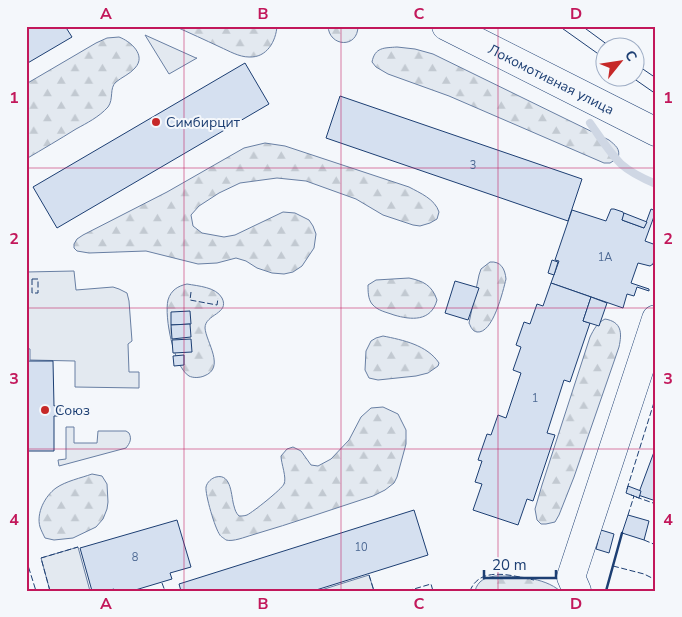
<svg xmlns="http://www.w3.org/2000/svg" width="682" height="617" viewBox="0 0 682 617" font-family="'Nunito Sans',sans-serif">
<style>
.green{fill:#e3e9f0;stroke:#687fa3}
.forest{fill:url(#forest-firs);stroke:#687fa3}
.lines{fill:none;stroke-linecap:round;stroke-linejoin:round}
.stream{stroke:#cfd7e4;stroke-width:8}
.building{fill:#d5e0f0;stroke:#1d3f73}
.minor-casing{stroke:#1d3f73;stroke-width:29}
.major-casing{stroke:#1d3f73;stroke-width:29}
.minor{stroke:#f4f7fb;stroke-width:28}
.major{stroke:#f4f7fb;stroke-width:28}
.tram{stroke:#1d3f73;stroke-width:1}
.fence{stroke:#1d3f73;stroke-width:1;stroke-dasharray:6 2.5;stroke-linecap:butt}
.wall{stroke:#1d3f73;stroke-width:2.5}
.grid{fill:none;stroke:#c2185b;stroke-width:1;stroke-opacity:0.55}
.poi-dot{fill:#c62828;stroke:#f4f7fb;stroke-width:2}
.labels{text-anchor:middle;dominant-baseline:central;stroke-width:4;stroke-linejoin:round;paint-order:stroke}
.number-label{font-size:11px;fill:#4b6792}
.street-label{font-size:14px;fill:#1d3f73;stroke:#f4f7fb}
.poi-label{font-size:14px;fill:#1d3f73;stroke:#f4f7fb;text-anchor:start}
.neatline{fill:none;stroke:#c2185b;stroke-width:2}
.grid-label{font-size:16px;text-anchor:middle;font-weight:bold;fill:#c2185b}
</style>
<defs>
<pattern id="forest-firs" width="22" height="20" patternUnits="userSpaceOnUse" patternTransform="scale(1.25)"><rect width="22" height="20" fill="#e3e9f0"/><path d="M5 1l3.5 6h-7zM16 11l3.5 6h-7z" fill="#c2c9d1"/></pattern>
</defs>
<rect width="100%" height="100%" fill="#f4f7fb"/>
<!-- green -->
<g class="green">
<path d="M145,35L196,58H197L169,74Z"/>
<path d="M74,271L76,290L113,287L119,289L127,293L129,301L132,341L128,344L129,372H139V388L75,387V361L30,360V349L26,348V272Z"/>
<path d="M66,427H74V443H97L98,431H126L129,433C132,439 130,443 126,448L59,466L58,460L66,459Z"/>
<path d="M78,547L90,591H50L41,558Z"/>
<path d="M369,575L374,591H318Z"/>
</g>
<!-- forest -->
<g class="forest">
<path d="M174,26H277C276,41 267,58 249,57C239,57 229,51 220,47C205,40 190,33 174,26Z"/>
<path d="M328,26H358C358,49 329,47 328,26Z"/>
<path d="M119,37C130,41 147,55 135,68C130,74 122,77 116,82C109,88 114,99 108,107C99,117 87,123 76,129C60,139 43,149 26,159V84L96,43L107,38Z"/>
<path d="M397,47L415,49L433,54L609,140C615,145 621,149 618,158L610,163H604L449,96L388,74L376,67L372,62C375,47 384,48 397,47Z"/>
<path d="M265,143L285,146L409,187C420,193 435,199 439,212L437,219L430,223L420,226L413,225L383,215L356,199L306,181L277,178L240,183L219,193L199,206L191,215L193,226L202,233L224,237L235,235L283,212L295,213L309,220L313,226L316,234L314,248L302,266L293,272L284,274L272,273L257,268L246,261L236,258L217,263L198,264L146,251L89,253L77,251L74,248V244L77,239L83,235L167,192L244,148Z"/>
<path d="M490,262C501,261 505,269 506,279C503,291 493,334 477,332C472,331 471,327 469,323L479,275L481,269Z"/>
<path d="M409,278C423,281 432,285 437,300C431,322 411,320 394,315C386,312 378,311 372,304C368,299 368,291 368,285L376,280Z"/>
<path d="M187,284C198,286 216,287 222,298C230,314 205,314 205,328C206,342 226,368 204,376C199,378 193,378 189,376C174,367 164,317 168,300C171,290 178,286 187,284Z"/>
<path d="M605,319C622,322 622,333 619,347L574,477L559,515L555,522L546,524H541L537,520L535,509L542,485L590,337C594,329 597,323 605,319Z"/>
<path d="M383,336C403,340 427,345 439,363L438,366L428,373L416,376L378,380L369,378L365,370L366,351L371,341L376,338Z"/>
<path d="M383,407L398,414L406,430V444L397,477L394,483L385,490L373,496C333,509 293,523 252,535C245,537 233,542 226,540C225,539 220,536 220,535C215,529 205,494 206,487C207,482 212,478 216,477C232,473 231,497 234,506C235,510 236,513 239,516C242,516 244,516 247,515C253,512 282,489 284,484C287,478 281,463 281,456L287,449L293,447L301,451L311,465L318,466L331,459L349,440L361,417L371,408Z"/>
<path d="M92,474L102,476L107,484L108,502L107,509L103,519L96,527L73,538L54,540L45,538C43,534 41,530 40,527C36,513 45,496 56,488C66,481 81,478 92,474Z"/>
<path d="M495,576C515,576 544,577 560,591H475C478,580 485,578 495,576Z"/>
</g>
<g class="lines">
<!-- stream -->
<path class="stream" d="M590,123C600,137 609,152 621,164C631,173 644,179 656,184"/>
</g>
<!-- building -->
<g class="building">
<path d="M26,26H65L72,37L26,64Z"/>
<path d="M245,63L269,104L57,228L33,187Z"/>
<path d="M340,96L582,179L568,221L326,138Z"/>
<path d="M611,209H614L623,212L624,215L622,220L644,228L651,209L656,211L645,241L656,245V254L653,264L650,266L638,263L631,283L649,289V291L637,287L634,296L627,294L623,308L551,283L559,261L555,260L572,210L606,221Z"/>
<path d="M624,213L647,222L644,228L622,220Z"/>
<path d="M552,260L558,262L554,275L548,273Z"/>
<path d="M455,281L479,288L468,320L445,313Z"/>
<path d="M551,283L591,297L583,321L590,323L570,382L564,380L547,433L555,435L533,501L527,499L518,525L473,510L482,484L475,482L482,461L478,460L487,434L491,435L498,415L506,418L521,373L513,370L521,347L516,345L524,322L530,324L537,304L543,306Z"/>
<path d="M591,297L607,303L599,326L583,321Z"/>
<path d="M190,311L191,324L171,325V312Z"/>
<path d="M190,324L191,337L172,339L171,325Z"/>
<path d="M191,339L192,352L173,353L172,340Z"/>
<path d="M184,355V365L174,366L173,356Z"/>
<path d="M26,361H53L54,406H60V416H54V451H26Z"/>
<path d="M654,452L656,453V501L638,495Z"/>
<path d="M628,486L641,491L639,498L626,493Z"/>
<path d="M414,510L428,555L313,591H181L179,584Z"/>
<path d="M628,515L649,521L644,540L622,533Z"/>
<path d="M177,520L191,567L170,573L172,579L132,591H115L114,589L107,591H92L80,548Z"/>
<path d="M601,530L614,534L609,553L596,549Z"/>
</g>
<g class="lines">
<!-- minor casing -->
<g class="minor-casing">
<path id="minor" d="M577,591L571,577L656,319"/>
</g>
<!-- major casing -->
<g class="major-casing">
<g id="major">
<path id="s1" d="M446,26L656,132"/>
</g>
</g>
<!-- minor -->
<use href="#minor" class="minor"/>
<!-- major -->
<use href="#major" class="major"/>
<!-- tram -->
<g class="tram">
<path d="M559,26L604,58"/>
<path d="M582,26L612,48"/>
<path d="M634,63L656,78"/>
<path d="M633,78L656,94"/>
</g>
<!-- fence -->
<g class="fence">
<rect x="32" y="279" width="6" height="14"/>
<path d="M191,292L190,300L217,305L218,298"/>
<path d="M627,489L656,396"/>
<path d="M636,497L656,504"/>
<path d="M628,515L634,496L631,495"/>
<path d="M644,540L656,545"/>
<path d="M26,559L36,591"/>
<path d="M613,566L644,574L656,580"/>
<path d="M369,575L374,591"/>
<path d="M162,583L165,591"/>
<path d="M50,591L41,558L78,547"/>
<path d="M407,591L431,584L433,591"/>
<path d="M470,591C480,565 513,576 534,580"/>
</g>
<!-- wall -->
<path class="wall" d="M606,591L622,533"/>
</g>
<!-- grid -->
<path class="grid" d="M184,26V591M341,26V591M498,26V591M26,168H656M26,308H656M26,449H656"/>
<!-- markers -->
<g class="poi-dot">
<circle cx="156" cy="122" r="5"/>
<circle cx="45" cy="410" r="5"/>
</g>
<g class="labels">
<!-- number labels -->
<g class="number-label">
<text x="473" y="165">3</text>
<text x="605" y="257">1А</text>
<text x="535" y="398">1</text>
<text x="361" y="547">10</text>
<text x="135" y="557">8</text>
</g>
<!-- street labels -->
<g class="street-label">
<text stroke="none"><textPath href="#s1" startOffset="118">Локомотивная улица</textPath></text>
</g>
<!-- poi labels -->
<g class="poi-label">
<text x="166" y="122">Симбирцит</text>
<text x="55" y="410">Союз</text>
</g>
</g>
<!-- border -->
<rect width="682" height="617" fill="none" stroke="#f4f7fb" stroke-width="55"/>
<!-- north arrow -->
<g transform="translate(620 62) rotate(60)"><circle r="24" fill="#f4f7fb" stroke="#9eadc5"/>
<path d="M0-4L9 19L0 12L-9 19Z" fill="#c62828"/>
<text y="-8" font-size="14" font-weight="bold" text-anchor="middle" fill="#1d3f73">С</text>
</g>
<!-- scale -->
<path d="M484 570v8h72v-8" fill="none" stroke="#1d3f73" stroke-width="2.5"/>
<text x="492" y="570" font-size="15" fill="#1d3f73" stroke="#f4f7fb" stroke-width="4" paint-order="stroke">20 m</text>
<rect x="28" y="28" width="626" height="562" class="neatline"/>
<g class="grid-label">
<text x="106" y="19">A</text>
<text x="263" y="19">B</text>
<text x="419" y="19">C</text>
<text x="576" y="19">D</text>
<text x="14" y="103">1</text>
<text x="668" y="103">1</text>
<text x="14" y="244">2</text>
<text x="668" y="244">2</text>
<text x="14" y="384">3</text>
<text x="668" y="384">3</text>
<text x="14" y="525">4</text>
<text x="668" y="525">4</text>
<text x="106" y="609">A</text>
<text x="263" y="609">B</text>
<text x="419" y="609">C</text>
<text x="576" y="609">D</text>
</g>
</svg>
